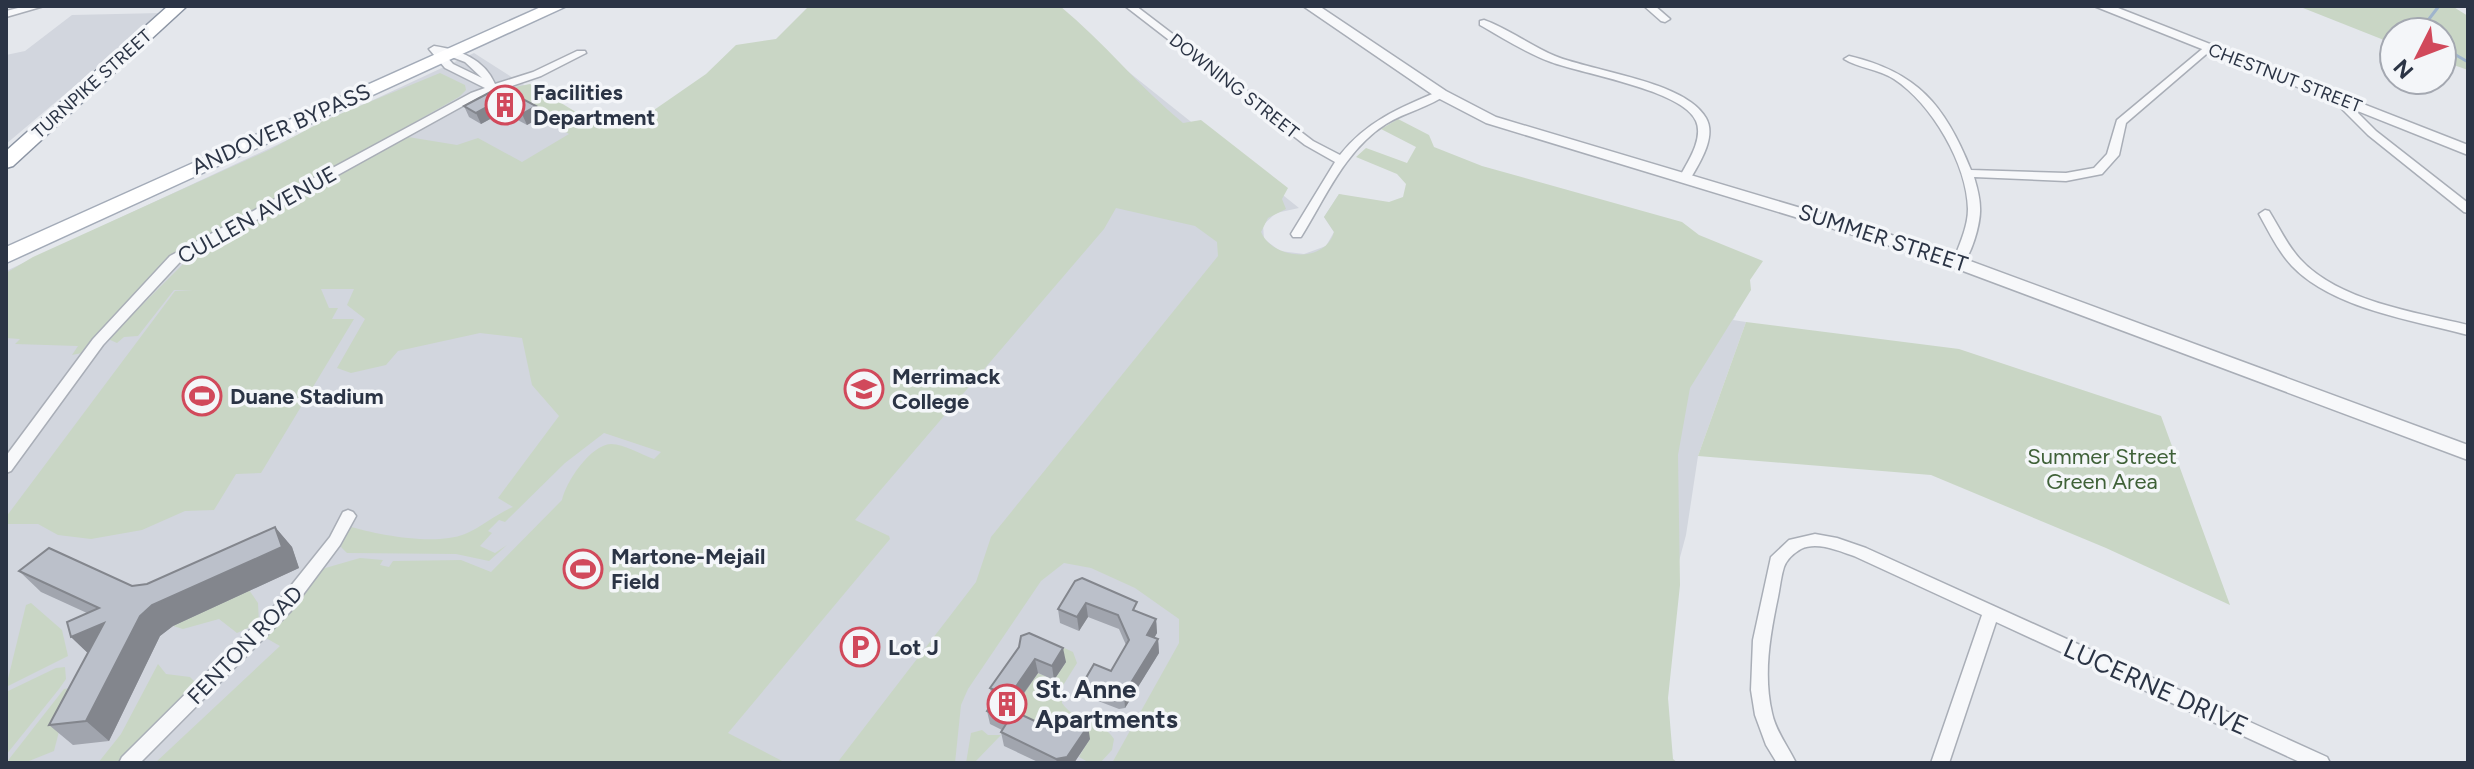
<svg xmlns="http://www.w3.org/2000/svg" width="2474" height="769" viewBox="0 0 2474 769" font-family="Figtree,sans-serif">
<style>
.built{fill:#d2d6de}
.green{fill:#c9d6c5}
.lines{fill:none;stroke-linecap:round;stroke-linejoin:round}
.stream{stroke:#9fb4cc;stroke-width:3}
.minor-casing{stroke:#a9aeb7;stroke-width:3}
.tertiary-casing{stroke:#a9aeb7;stroke-width:3}
.primary-casing{stroke:#a3abb8;stroke-width:3}
.trunk-casing{stroke:#8b94a3;stroke-width:3}
.minor{fill:#f7f8fa;fill-rule:evenodd}
.tertiary{fill:#f7f8fa;fill-rule:evenodd}
.primary{fill:#fff;fill-rule:evenodd}
.trunk{fill:#fff;fill-rule:evenodd}
.wall{fill:#a1a5ae}
.shaded-wall{fill:#83868d}
.building{fill:#bbc0ca;stroke:#83868d;stroke-width:2}
.labels{text-anchor:middle;dominant-baseline:central;stroke-width:7;stroke-linejoin:round;paint-order:stroke}
.far-street-label{font-size:18px;fill:#2b3445;stroke:#f4f6f9}
.poi-label{font-size:22px;font-weight:bold;fill:#2b3445;stroke:#f4f6f9;text-anchor:start}
.street-label{font-size:22px;fill:#2b3445;stroke:#f4f6f9}
.park-label{font-size:22px;fill:#3f6138;stroke:#f4f6f9}
.near-street-label{font-size:26px;fill:#2b3445;stroke:#f4f6f9}
.near-poi-label{font-size:26px;font-weight:bold;fill:#2b3445;stroke:#f4f6f9;text-anchor:start}
</style>
<rect width="100%" height="100%" fill="#e4e7ec"/>
<!-- built -->
<g class="built">
<path d="M1046,6L1299,208L1276,213L1263,225L1264,239L1280,251L1304,254L1326,246L1334,232L1324,217L1339,194L1736,315L1733,320L1746,322L1698,456L1686,535L1665,613L1653,763H6V271L474,53L744,225Z"/>
<path d="M161,13L6,144V55L25,51L72,15Z"/>
</g>
<!-- green -->
<g class="green">
<path d="M809,6H1060C1104,42 1139,87 1183,123L1201,120L1288,188L1282,199L1286,209L1268,218L1261,232C1273,260 1325,264 1334,232L1324,217L1339,194L1389,202L1403,197L1406,184L1397,174L1356,157L1366,148L1407,163L1416,147L1381,129L1398,119L1429,135L1434,147L1482,166L1682,222L1699,235L1763,261L1750,280L1751,290L1690,388L1678,455L1680,585L1668,698L1673,759L1678,763H1112L1179,643V619L1135,588L1091,568L1064,563L1041,581L968,689L961,705L955,763H837L976,582L991,537L1218,256L1217,242L1195,226L1116,208L1104,229L855,520L889,536L890,539L728,733L786,763H155L280,646L259,634L315,571L360,558L383,560L380,565L389,567L393,561L461,560L491,572L562,500C566,482 590,445 611,444C624,444 642,455 654,459L661,452L604,433L565,463L505,522L499,520L488,531L492,533L480,546L495,553L507,545L489,561L456,554L347,553L341,547L348,526C378,535 435,546 465,534C482,527 496,514 513,507L498,498L559,416L532,385L522,338L480,333L398,351L386,365L351,373L337,368L365,319L347,305L354,289H321L329,308H338L332,319H354L261,473L236,474L214,510L185,511L142,530L91,539L58,535L38,524H6V517L175,291L193,290H174L138,336L124,337L117,343L108,339L198,249L408,137L457,145L478,138L522,162L569,134L501,90L530,84L584,117L623,125L654,110L706,74L736,45L776,39Z"/>
<path d="M2298,6H2452L2468,16V70L2442,61V32H2394V44Z"/>
<path d="M440,73L465,85L466,90L459,97L249,216L186,246L142,285L82,353L72,355L78,346L15,344L20,339L6,338V273L33,257L271,149L323,121Z"/>
<path d="M1746,322L1959,349L2161,416L2230,605L2106,548L1931,475L1698,456Z"/>
<path d="M249,590L258,603L259,623L237,633L219,619L183,629L173,626Z"/>
<path d="M31,603L62,630L68,656L6,687L26,605Z"/>
<path d="M1051,642L1073,652L1077,663L1062,687V703C1077,725 1103,720 1114,739L1112,750L1100,763H1090L1079,757L1089,739L1060,745L1020,726L1015,706L1038,673L1054,680L1065,663L1044,652Z"/>
<path d="M158,664L166,674L190,677L194,681L193,689L117,763H98L121,734Z"/>
<path d="M65,667L66,679L59,689L6,755V692L56,668Z"/>
<path d="M70,688L54,751L24,763H6L64,689Z"/>
<path d="M982,730L988,735H1001L974,763H966L971,733Z"/>
</g>
<g class="lines">
<!-- stream -->
<g class="stream">
<path d="M2429,32V19L2439,6"/>
<path d="M2442,47L2468,62"/>
</g>
<!-- minor casing -->
<g class="minor-casing">
<g id="minor">
<path d="M26,6H44L6,17V11Z"/>
<path d="M1125,6H1136L1313,141L1340,155C1366,122 1399,108 1437,92H1445L1447,94C1430,107 1405,112 1386,124C1345,150 1326,197 1301,237H1293L1291,234L1335,162L1305,145Z"/>
<path d="M1644,6H1655L1670,19L1665,22L1661,21Z"/>
<path d="M1484,20C1509,29 1531,46 1555,56C1594,72 1685,81 1706,118C1717,137 1699,164 1689,181H1681L1679,178C1687,163 1704,139 1696,121C1683,90 1583,74 1551,62C1526,53 1503,38 1480,25V21Z"/>
<path d="M2207,45L2211,46V50L2126,123L2119,155L2102,174L2066,181L1974,177C1977,187 1980,198 1980,208C1981,222 1971,260 1959,266L1953,262C1959,245 1968,227 1968,209C1967,164 1932,104 1894,79C1879,69 1858,68 1844,59L1849,56C1917,72 1945,105 1971,170L2066,173L2094,168L2107,154L2117,120Z"/>
<path d="M434,46C460,50 484,59 495,84L533,72L577,51H585L586,53L541,76L479,97L180,262L103,345L11,471L6,473V456L93,339L170,256L471,93L485,88L445,68L429,49ZM444,54L465,62L482,78L453,64Z"/>
<path d="M2339,97L2343,98L2376,131L2468,203V213L2464,212L2368,135L2335,102V98Z"/>
<path d="M2265,210L2269,211C2279,227 2287,245 2300,259C2338,301 2415,312 2468,325V335C2413,320 2333,309 2292,266C2278,251 2269,232 2259,214Z"/>
<path d="M348,510L353,512L356,516L340,545L290,612L140,763H119L122,757L278,602L330,537L343,512Z"/>
<path d="M1815,534L1837,538L1866,548L2327,757L2330,763H2302L1996,622L1949,763H1931L1982,615L1854,556C1839,551 1817,541 1801,549C1794,553 1787,559 1784,567C1781,576 1780,587 1778,597C1770,635 1763,675 1772,713C1776,732 1788,746 1796,763H1777L1766,745L1755,715L1751,690L1753,640L1771,557L1789,540Z"/>
</g>
</g>
<!-- tertiary casing -->
<g class="tertiary-casing">
<g id="tertiary">
<path d="M1303,6H1319L1446,91L1496,117L1935,248L2468,445V460L1923,256L1486,123L1436,97Z"/>
<path d="M2094,6H2113L2468,145V155Z"/>
</g>
</g>
<!-- primary casing -->
<g class="primary-casing">
<path id="primary" d="M543,6H567L6,263V247Z"/>
</g>
<!-- trunk casing -->
<g class="trunk-casing">
<path id="trunk" d="M168,6H187L13,166L6,168V151Z"/>
</g>
<!-- minor -->
<use href="#minor" class="minor"/>
<!-- tertiary -->
<use href="#tertiary" class="tertiary"/>
<!-- primary -->
<use href="#primary" class="primary"/>
<!-- trunk -->
<use href="#trunk" class="trunk"/>
</g>
<!-- wall -->
<g class="wall">
<path d="M500,87L536,106L541,117L527,125L503,112L481,124L469,117L464,106Z"/>
<path d="M275,527L292,547L299,568L173,626L160,636L109,741L73,745L49,725L88,653L71,637L87,613L41,592L19,571L132,586L147,584Z"/>
<path d="M1075,581L1138,612L1156,619L1157,633L1154,638L1158,639L1159,653L1125,708L1119,709L1085,696L1083,683L1111,671L1126,645L1119,629L1088,617L1079,631L1060,623L1058,609Z"/>
<path d="M1019,647L1066,662L1054,680L1038,673L1019,701L1022,715L1058,732L1090,739L1074,763H1040L1004,746L1001,732L1002,730L990,724L987,711L993,701L990,688Z"/>
</g>
<!-- shaded-wall -->
<g class="shaded-wall">
<path d="M498,101L503,112L481,124L476,113Z"/>
<path d="M536,106L541,117L527,125L522,114Z"/>
<path d="M275,527L292,547L299,568L173,626L160,636L109,741L86,721L140,616L152,605Z"/>
<path d="M1086,603L1088,617L1079,631L1077,617Z"/>
<path d="M1156,619L1157,633L1148,649L1147,635Z"/>
<path d="M104,623L93,658L71,637Z"/>
<path d="M1158,639L1159,653L1125,708L1124,694Z"/>
<path d="M1063,648L1066,662L1054,680L1052,666Z"/>
<path d="M1035,659L1038,673L1018,701L1015,688Z"/>
<path d="M1088,726L1090,739L1074,763H1057L1056,759Z"/>
</g>
<!-- building -->
<g class="building">
<path d="M500,87L536,106L522,114L498,101L476,113L464,106Z"/>
<path d="M275,527L282,547L152,605L140,616L86,721L49,725L104,623L71,637L67,622L99,608L19,571L49,548L132,586L147,584Z"/>
<path d="M1082,578L1137,602L1133,610L1156,619L1147,635L1158,639L1124,694L1117,695L1083,683L1094,664L1111,671L1129,640L1118,615L1086,603L1077,617L1058,609L1075,581Z"/>
<path d="M1029,633L1063,648L1052,666L1035,659L1015,688L1022,715L1058,732L1067,717L1088,726L1067,757L1056,759L1001,732L1008,721L987,711L999,692L990,688L1019,647L1021,636Z"/>
</g>
<!-- icons -->
<defs>
<g id="building-ring" transform="scale(2)"><circle r="9.5" fill="#f4f6f9" stroke="#d1495b" stroke-width="1.5"/><path d="M-4-6H4V6H1V3H-1V6H-4ZM-2.5-4.3h1.7v1.8h-1.7ZM.8-4.3h1.7v1.8H.8ZM-2.5-1h1.7V.8h-1.7ZM.8-1h1.7V.8H.8Z" fill="#d1495b"/></g>
<g id="university-ring" transform="scale(2)"><circle r="9.5" fill="#f4f6f9" stroke="#d1495b" stroke-width="1.5"/><path d="M0-5L7-2L0 1L-7-2ZM-4 1L0 2.5L4 1V4Q0 6-4 4Z" fill="#d1495b"/></g>
<g id="stadium-ring" transform="scale(2)"><circle r="9.5" fill="#f4f6f9" stroke="#d1495b" stroke-width="1.5"/><path d="M0-5a6.5 5 0 1 0 0 10a6.5 5 0 1 0 0-10ZM-3.5-1.8h7v3.6h-7Z" fill="#d1495b"/></g>
<g id="parking-ring" transform="scale(2)"><circle r="9.5" fill="#f4f6f9" stroke="#d1495b" stroke-width="1.5"/><path d="M-3.5-5.5H1a3.5 3.5 0 0 1 0 7H-1V5.5H-3.5ZM-1-3.4V-.6H.8a1.4 1.4 0 0 0 0-2.8Z" fill="#d1495b"/></g>
</defs>
<g fill-rule="evenodd">
<use href="#building-ring" x="505" y="105"/>
<use href="#university-ring" x="864" y="389"/>
<use href="#stadium-ring" x="202" y="396"/>
<use href="#stadium-ring" x="583" y="569"/>
<use href="#parking-ring" x="860" y="647"/>
<use href="#building-ring" x="1007" y="704"/>
</g>
<g class="labels">
<!-- far-street labels -->
<g class="far-street-label">
<text transform="translate(2285 78) rotate(21)">CHESTNUT STREET</text>
<text transform="translate(92 84) rotate(-42)">TURNPIKE STREET</text>
<text transform="translate(1234 86) rotate(38)">DOWNING STREET</text>
</g>
<!-- poi labels -->
<g class="poi-label">
<text x="533" y="92">Facilities<tspan x="533" dy="25">Department</tspan></text>
<text x="892" y="376">Merrimack<tspan x="892" dy="25">College</tspan></text>
<text x="230" y="396">Duane Stadium</text>
<text x="611" y="556">Martone-Mejail<tspan x="611" dy="25">Field</tspan></text>
<text x="888" y="647">Lot J</text>
</g>
<!-- street labels -->
<g class="street-label">
<text transform="translate(281 129) rotate(-24)">ANDOVER BYPASS</text>
<text transform="translate(257 215) rotate(-29)">CULLEN AVENUE</text>
<text transform="translate(1883 238) rotate(18)">SUMMER STREET</text>
<text transform="translate(245 645) rotate(-46)">FENTON ROAD</text>
</g>
<!-- park labels -->
<g class="park-label">
<text x="2102" y="456">Summer Street<tspan x="2102" dy="25">Green Area</tspan></text>
</g>
<!-- near-street labels -->
<g class="near-street-label">
<text transform="translate(2156 687) rotate(24)">LUCERNE DRIVE</text>
</g>
<!-- near-poi labels -->
<g class="near-poi-label">
<text x="1035" y="689">St. Anne<tspan x="1035" dy="30">Apartments</tspan></text>
</g>
</g>
<!-- border -->
<rect width="2474" height="769" fill="none" stroke="#2b3445" stroke-width="16"/>
<!-- north arrow -->
<g transform="translate(2418 56) rotate(228)"><circle r="38" fill="#f4f6f9" stroke="#a4a8b1" stroke-width="2"/>
<path d="M0-6L14 30L0 20L-14 30Z" fill="#d1495b"/>
<text y="-12" font-size="22" font-weight="bold" text-anchor="middle" fill="#2b3445">N</text>
</g>
</svg>
